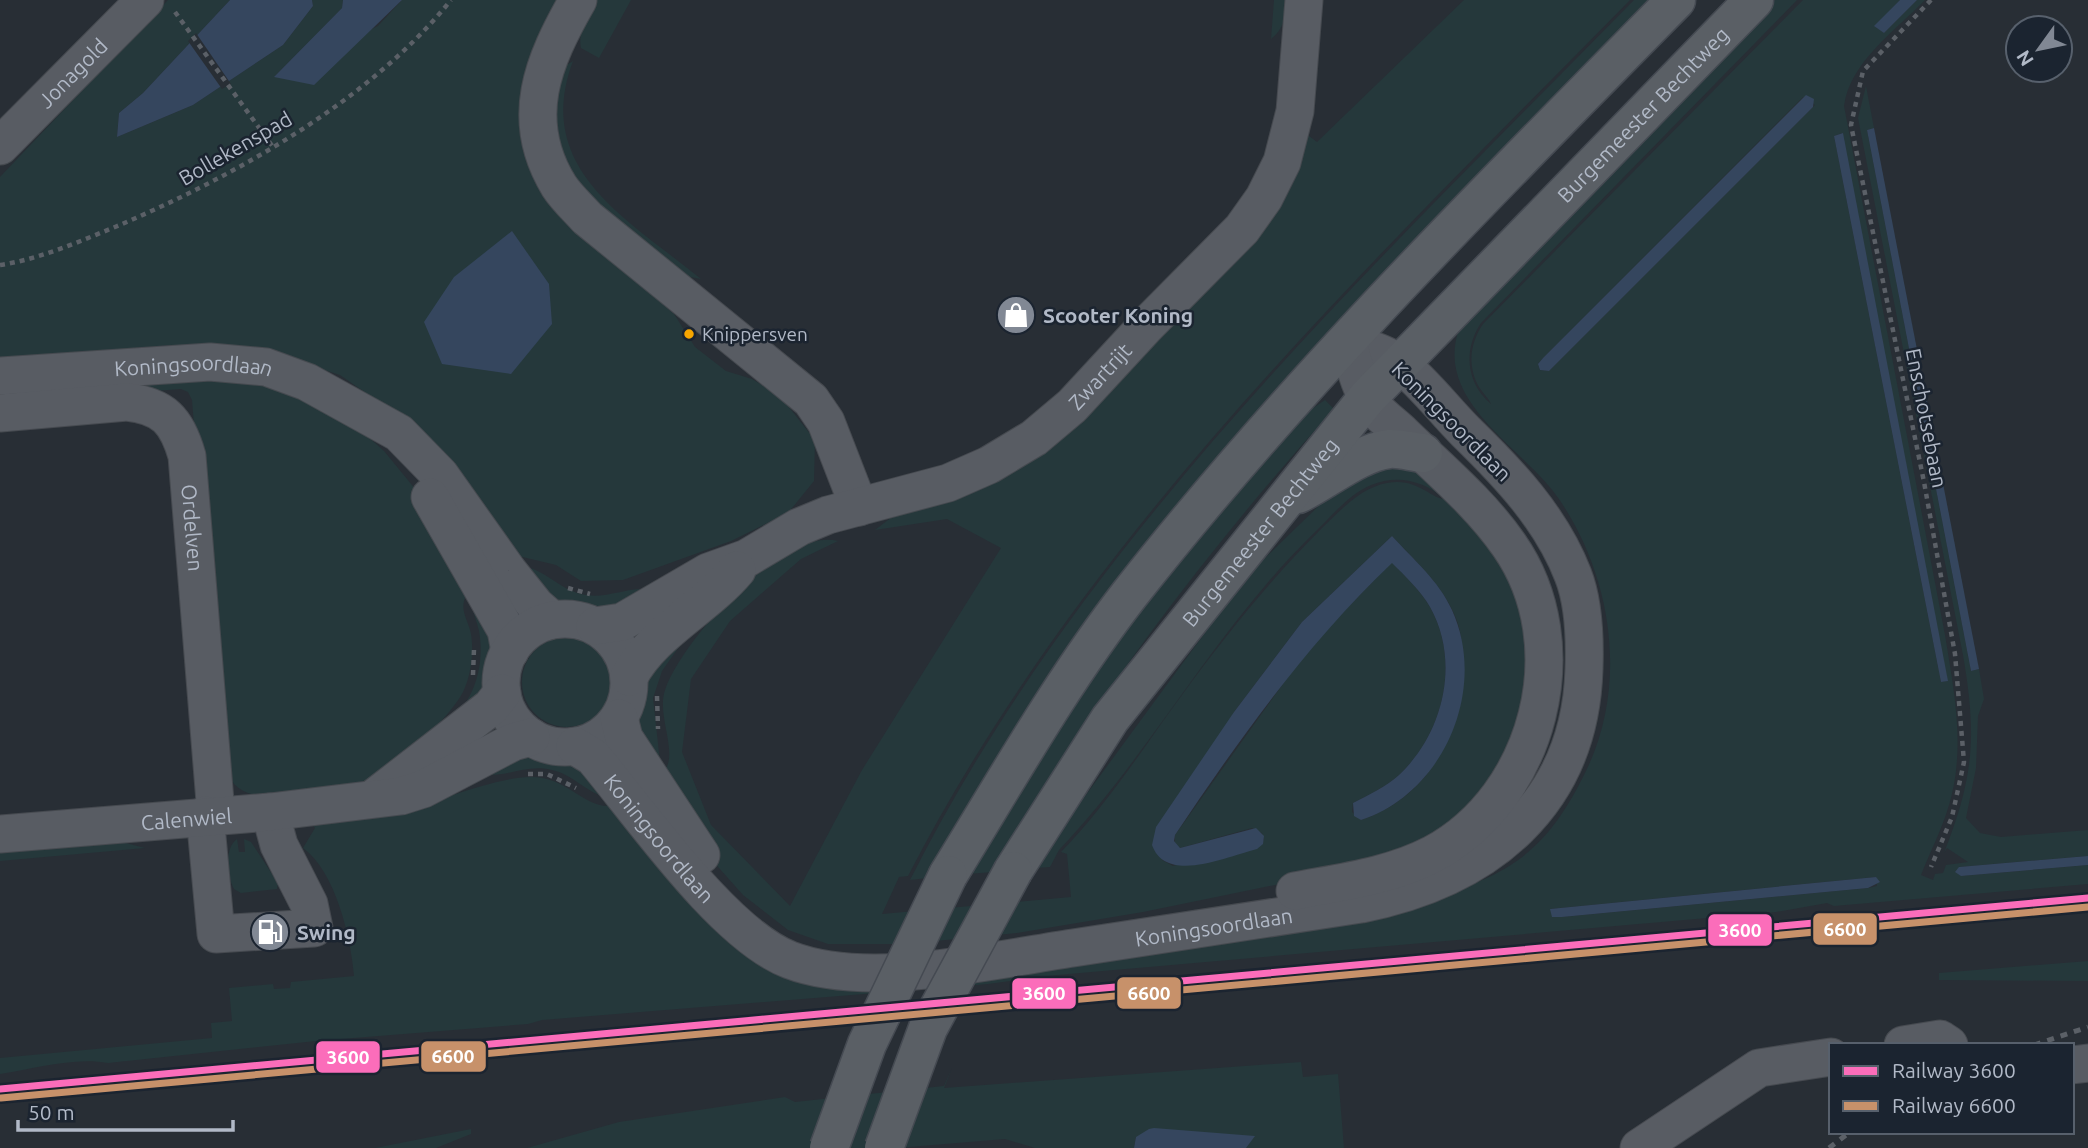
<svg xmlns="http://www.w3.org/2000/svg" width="2088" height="1148" viewBox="0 0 2088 1148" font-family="Ubuntu,sans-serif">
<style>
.green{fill:#25383b;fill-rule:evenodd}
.water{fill:#35465e}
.pier{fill:#282e35}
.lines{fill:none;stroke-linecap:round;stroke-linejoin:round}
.minor-casing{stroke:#464a50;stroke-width:39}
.major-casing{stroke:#454a52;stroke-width:41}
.path{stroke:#5b6067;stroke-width:4.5;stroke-dasharray:5 5;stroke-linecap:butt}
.minor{stroke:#585c63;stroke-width:37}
.major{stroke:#5a5f65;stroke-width:38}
.rail{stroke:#5b6067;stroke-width:5;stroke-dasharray:7 7;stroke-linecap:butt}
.major-bridge-casing{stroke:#454a52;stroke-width:41;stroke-linecap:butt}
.major-bridge{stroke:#5a5f65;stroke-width:38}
.rail-1-casing{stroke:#1b2430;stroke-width:12}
.rail-2-casing{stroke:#1b2430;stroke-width:12}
.rail-1{stroke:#fb6dba;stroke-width:7}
.rail-2{stroke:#c7916a;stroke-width:7}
.bus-dot{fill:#f7a600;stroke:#1b2430;stroke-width:2.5}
.labels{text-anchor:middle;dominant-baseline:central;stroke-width:5;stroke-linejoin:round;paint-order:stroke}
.bus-label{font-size:19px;fill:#b1b9c7;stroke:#1b2430;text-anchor:start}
.street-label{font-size:21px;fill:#b1b9c7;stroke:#1b2430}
.poi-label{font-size:21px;font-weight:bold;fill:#b1b9c7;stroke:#1b2430;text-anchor:start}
.line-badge{stroke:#1b2430;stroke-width:2.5}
.badge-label{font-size:19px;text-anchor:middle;font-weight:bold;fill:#fff}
</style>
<rect width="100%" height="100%" fill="#282e35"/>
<!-- green -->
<g class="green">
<path d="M168,0H230L143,93L119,113L117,137L193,105L283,45L313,6L312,0H343L342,8L275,76L378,26L402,0H559L537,39L519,106L527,163L554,210L674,314L695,347L726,371L752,379L780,396L815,440L814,481L788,513L731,541L623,580L581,581L556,565L506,553L392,411L340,375L259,349L172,345L0,359V177Z"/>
<path d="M594,0H631L599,58L581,48C578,30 587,16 594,0Z"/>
<path d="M1274,0H1285C1286,16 1284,29 1271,39Z"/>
<path d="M1464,0H1630C1365,270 1083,536 908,876L899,877L882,914L1071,897L1067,854L1061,852C1107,805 1143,748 1182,695C1225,636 1270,580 1322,528C1341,510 1360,488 1387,483C1417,477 1431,499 1445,499C1424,481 1398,474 1371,485C1349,494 1332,516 1315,532C1216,628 1153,751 1059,850L1050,867L1036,868L1069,818L1232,596L1260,563L1334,491L1381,466L1416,470L1497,544L1532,641L1512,754L1439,837L1314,877L1143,912L1017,933L905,944H828L788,930L743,895L711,859L663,773C680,754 656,717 665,690C681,642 783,526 838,541L801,559L730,621L691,679L682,752L711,825L790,906L862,770L1001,548L947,519L875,530L892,517L984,487L1305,133L1317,142ZM1392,536C1416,562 1445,587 1457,621C1464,641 1462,660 1461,680C1457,742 1424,799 1361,820L1352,812L1353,803C1368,795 1386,787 1399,775C1443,734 1461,662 1430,607C1420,590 1405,576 1392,562L1310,646L1183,824L1175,835V844L1180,848L1252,828L1262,833L1264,840L1173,866L1162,860L1234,712L1302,622Z"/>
<path d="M1634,0H1656L1411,249L928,878L910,880C1083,537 1369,271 1634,0Z"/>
<path d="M1775,0H1797L1481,323C1463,350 1466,383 1491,404C1489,399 1483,393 1479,387C1467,366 1470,343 1483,324L1803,0H1900L1875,26L1884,33L1917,0H1925C1895,31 1850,62 1844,106L1945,635C1954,691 1966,749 1949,805C1942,829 1930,852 1921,875L1933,880L1935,874L1943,873L1946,865L1968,862L1947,848L1944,853C1974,776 1977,737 1963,655L1858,118L1866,86L1874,128L1867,130L1971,671L1979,669L1984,699L1978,716L1976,768L1966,818L1980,833L2001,837L2088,830V856L1959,867L1961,876L2088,865V884L1834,906L1827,903L1776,912L1057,975L988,984L542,1020L528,1024L316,1041L108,1063C72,1057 35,1069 0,1074V1058L212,1038L211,1023L232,1021L229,988L273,984L274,989L290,988L291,982L354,976C351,937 335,871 303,848L315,828L313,825C340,821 367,818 394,813C434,804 491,778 530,777C566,776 583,807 609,806L793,971L1424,900C1506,877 1545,854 1584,775C1628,689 1614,582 1561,502C1527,449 1433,404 1459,329ZM1803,97L1815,105L1549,371L1540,370L1538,364L1543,358ZM1842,133L1947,681L1941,682L1834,136ZM1876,877L1877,886L1868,888L1562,917L1550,909Z"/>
<path d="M573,61C532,170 629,220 701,279L685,276C633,235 566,198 553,127C550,110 559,85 562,68Z"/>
<path d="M143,378L254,381L291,392L357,427L384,451L416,490L467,594C458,609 468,619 471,634C474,652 471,676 463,692C447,721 403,760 375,777C358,786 265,800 248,793C234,788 227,776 221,763L192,400L188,392L181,389L0,403V390Z"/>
<path d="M1325,400L1334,409C1204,553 1090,705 993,872L967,874L1074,702L1188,546L1310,410Z"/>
<path d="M527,567C547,572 560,589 581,594C604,600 623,588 645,589L636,605L594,610L551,599Z"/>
<path d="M472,604L497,645L486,692L461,710C478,687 484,659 479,631C477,622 473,613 472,604Z"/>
<circle cx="567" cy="682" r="45"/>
<path d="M683,641L662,671L653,698L660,762L645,754L637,723L650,667Z"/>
<path d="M533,753L578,763L605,797C586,792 572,774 552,770C529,764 510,776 487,775L499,757Z"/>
<path d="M237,839L239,852H245L244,839L251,842L278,883L277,889L241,893L234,889C227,876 224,848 237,839Z"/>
<path d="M118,841L145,848L0,861V852Z"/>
<path d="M2088,961V981L1939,980V973Z"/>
<path d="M1301,1062L1303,1077L1338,1074L1344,1148H1246L1254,1136L1136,1137L1134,1148H1035L1005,1139L897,1148H527L619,1122L785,1097L795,1102L944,1086L952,1068L944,1088Z"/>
<path d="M471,1129V1134L436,1148H375Z"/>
</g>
<!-- water -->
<g class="water">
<path d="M230,0H312L313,6L283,45L193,105L117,137L119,113L143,93Z"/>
<path d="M343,0H402L314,85L274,77L342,8Z"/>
<path d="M1900,0H1917L1884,33L1874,26Z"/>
<path d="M1806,95L1814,99L1813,107L1549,371L1540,370L1538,364L1543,358Z"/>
<path d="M1874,128L1979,669L1971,671L1867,130Z"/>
<path d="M1843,133L1948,681L1941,682L1834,136Z"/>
<path d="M512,231L549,284L552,324L511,374L442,364L424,322L454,277Z"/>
<path d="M1392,536C1413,559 1439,581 1452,610C1488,689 1444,793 1361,820L1354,816L1353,803C1368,795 1386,787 1399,775C1443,734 1461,662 1430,607C1421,591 1405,576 1392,563C1307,644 1240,738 1175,835L1174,841L1180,848L1256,828L1264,836L1263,844L1257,849C1228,856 1166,885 1152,845L1156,827L1234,712L1302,622Z"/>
<path d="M2088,856V865L1961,876L1955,872L1959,867Z"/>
<path d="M1876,877L1880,882L1868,888L1562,917H1552L1550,909Z"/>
<path d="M1149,1129L1154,1128L1255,1136L1246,1148H1134L1136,1137Z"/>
</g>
<!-- pier -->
<path class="pier" d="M196,33L231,84L222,89L188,41Z"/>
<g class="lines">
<!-- minor casing -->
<g class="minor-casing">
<g id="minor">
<path d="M578,0C543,61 518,119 559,186C566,197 578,208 587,218L811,400L826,422L859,507"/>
<path id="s1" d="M0,146L145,0"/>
<path id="s2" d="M0,376L210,362L266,367L307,382L399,433L440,475L508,571L536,606L552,620"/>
<path id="s3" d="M0,413L127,402C164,406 177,421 187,456L216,814"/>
<path d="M430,497L506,630L510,651"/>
<circle cx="565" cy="683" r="64"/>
<path id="s4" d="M595,626L622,622L708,572L747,558L799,527L828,515L948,483L989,465L1034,438L1072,406L1146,326L1242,229L1264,198L1282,162L1295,111L1304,0"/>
<path d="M629,677C652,633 705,608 737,570"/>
<path d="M619,718L624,738L701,855"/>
<path id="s5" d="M575,746L593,757C640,813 724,935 790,960C868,990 992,960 1073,948C1169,934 1265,919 1361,904C1487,879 1580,804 1584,669C1585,640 1584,603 1573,575C1551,518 1509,474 1466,432C1444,410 1424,383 1400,364C1386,353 1363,347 1347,341"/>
<path d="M375,797L491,707L502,693"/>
<path d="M205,815L216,934L314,928L309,904L279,845L270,812"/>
<path id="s6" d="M0,834L270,812L401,796L423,789L513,742L531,737"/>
<path d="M1295,891C1342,882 1391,876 1433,854C1539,797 1579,645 1509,545C1480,503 1439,469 1403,434C1392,423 1372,410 1366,396C1357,379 1353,359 1347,341"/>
<path d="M1903,1045L1940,1039L1949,1045"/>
<path d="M2072,1065L2088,1063"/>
<path d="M1639,1148L1759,1068L1831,1057"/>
</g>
</g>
<!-- major casing -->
<g class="major-casing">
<g id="major">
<path d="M1298,494C1325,481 1360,452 1389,449C1399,448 1412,452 1423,453"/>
<path id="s7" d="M1013,871L1110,719L1367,398L1754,0"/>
<path d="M948,875C1006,781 1061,683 1129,595C1295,383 1487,192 1676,0"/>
</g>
</g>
<!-- path -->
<g class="path">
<path d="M1931,0L1863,71L1851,125L1924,482L1955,654L1964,762L1952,817L1931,867"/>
<path d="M175,12L273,147"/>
<path d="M0,265C40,259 78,242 115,227C233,177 370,101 451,0"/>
<path d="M568,588L590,594"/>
<path d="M473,675L474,649"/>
<path d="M657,696L658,729"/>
<path d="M528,774H547L576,788"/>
</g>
<!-- minor -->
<use href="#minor" class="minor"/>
<!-- major -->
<use href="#major" class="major"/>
<!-- rail -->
<g class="rail">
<path d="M2034,1045L2088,1027"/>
<path d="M1829,1148L1850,1132"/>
</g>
<!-- major-bridge casing -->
<g class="major-bridge-casing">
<g id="major-bridge">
<path d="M829,1148L867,1044L948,875"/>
<path d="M884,1148L928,1028L1013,871"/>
</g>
</g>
<!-- major-bridge -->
<use href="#major-bridge" class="major-bridge"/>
<!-- rail-1 casing -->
<g class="rail-1-casing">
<path id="rail-1" d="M0,1089L2088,898"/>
</g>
<!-- rail-2 casing -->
<g class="rail-2-casing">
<path id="rail-2" d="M1,1098L2088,907"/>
</g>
<!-- rail-1 -->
<use href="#rail-1" class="rail-1"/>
<!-- rail-2 -->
<use href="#rail-2" class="rail-2"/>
</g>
<!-- icons -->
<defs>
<g id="shop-disc" transform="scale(2.0125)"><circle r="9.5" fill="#818894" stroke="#1b2430"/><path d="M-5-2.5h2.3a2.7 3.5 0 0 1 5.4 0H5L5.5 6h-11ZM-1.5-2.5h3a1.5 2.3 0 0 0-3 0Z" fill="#fff"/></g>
<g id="fuel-disc" transform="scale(2.0125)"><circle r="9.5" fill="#818894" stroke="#1b2430"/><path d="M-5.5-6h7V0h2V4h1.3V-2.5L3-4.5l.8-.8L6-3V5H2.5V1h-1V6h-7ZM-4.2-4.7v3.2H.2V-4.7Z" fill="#fff"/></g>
</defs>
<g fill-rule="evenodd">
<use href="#shop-disc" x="1016" y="315"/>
<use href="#fuel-disc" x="270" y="932"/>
</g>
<!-- markers -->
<circle class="bus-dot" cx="689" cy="334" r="6"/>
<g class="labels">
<!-- bus labels -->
<g class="bus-label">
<text x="702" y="334">Knippersven</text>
</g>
<!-- street labels -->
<g class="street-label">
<text stroke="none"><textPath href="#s1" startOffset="103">Jonagold</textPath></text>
<text stroke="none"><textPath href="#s7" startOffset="987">Burgemeester Bechtweg</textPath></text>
<text transform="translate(235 148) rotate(-30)">Bollekenspad</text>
<text stroke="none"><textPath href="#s2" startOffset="194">Koningsoordlaan</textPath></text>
<text stroke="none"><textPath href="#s4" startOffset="572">Zwartrijt</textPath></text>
<text transform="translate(1927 418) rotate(79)">Enschotsebaan</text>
<text transform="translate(1452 421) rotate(45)">Koningsoordlaan</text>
<text stroke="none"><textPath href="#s3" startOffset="287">Ordelven</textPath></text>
<text stroke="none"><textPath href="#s7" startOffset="420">Burgemeester Bechtweg</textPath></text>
<text stroke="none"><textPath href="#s6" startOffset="187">Calenwiel</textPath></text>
<text stroke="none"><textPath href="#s5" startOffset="126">Koningsoordlaan</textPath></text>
<text stroke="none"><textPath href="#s5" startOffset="735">Koningsoordlaan</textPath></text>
</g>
<!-- poi labels -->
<g class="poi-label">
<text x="1043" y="315">Scooter Koning</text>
<text x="297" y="932">Swing</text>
</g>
</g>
<g class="line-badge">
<rect x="1812" y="912" width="66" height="34" rx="7" fill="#c7916a"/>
<rect x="1707" y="913" width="66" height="34" rx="7" fill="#fb6dba"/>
<rect x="1116" y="976" width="66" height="34" rx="7" fill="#c7916a"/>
<rect x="1011" y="977" width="66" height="33" rx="7" fill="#fb6dba"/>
<rect x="420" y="1040" width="67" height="33" rx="7" fill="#c7916a"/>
<rect x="315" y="1040" width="66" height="34" rx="7" fill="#fb6dba"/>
</g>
<g class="badge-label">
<text x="1845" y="936">6600</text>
<text x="1740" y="937">3600</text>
<text x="1149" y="1000">6600</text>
<text x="1044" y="1000">3600</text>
<text x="453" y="1063">6600</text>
<text x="348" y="1064">3600</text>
</g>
<!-- legend -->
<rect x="1829" y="1043" width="245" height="91" fill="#1b2430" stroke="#57606c" stroke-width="2"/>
<rect x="1843" y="1066" width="35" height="10" fill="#fb6dba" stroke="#57606c" stroke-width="2"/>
<text x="1892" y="1078" font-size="21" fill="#b1b9c7">Railway 3600</text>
<rect x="1843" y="1101" width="35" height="10" fill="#c7916a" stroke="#57606c" stroke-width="2"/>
<text x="1892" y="1113" font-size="21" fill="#b1b9c7">Railway 6600</text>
<!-- north arrow -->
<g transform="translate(2039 49) rotate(237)"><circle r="33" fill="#1b2430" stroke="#57606c" stroke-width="2"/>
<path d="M0-5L12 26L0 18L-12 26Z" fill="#818894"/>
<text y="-10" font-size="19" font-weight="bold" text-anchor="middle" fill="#b1b9c7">N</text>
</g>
<!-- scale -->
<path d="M18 1120v10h215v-10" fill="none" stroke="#b1b9c7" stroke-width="3.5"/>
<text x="28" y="1120" font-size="21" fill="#b1b9c7" stroke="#1b2430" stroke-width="5" paint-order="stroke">50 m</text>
</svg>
